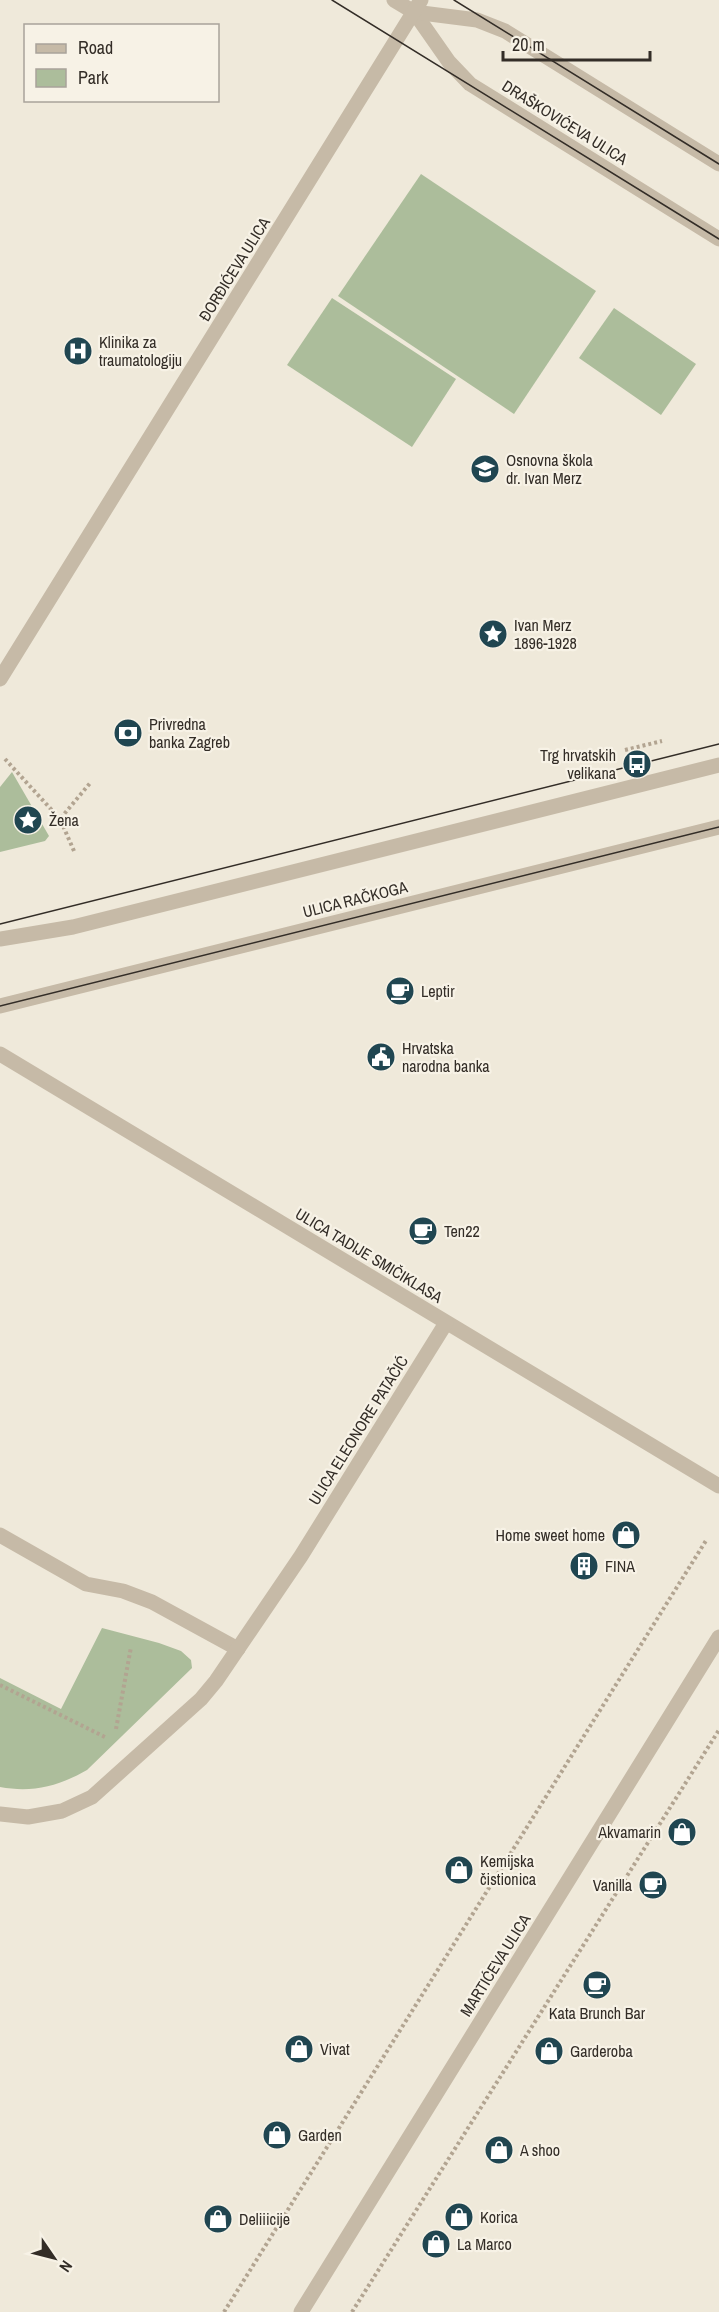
<svg xmlns="http://www.w3.org/2000/svg" width="719" height="2312" viewBox="0 0 719 2312" font-family="'Archivo Narrow',sans-serif">
<style>
.green{fill:#acbd9b}
.lines{fill:none;stroke-linecap:round;stroke-linejoin:round}
.path{stroke:#b2a491;stroke-width:4;stroke-dasharray:3 3;stroke-linecap:butt}
.minor{stroke:#c6baa7;stroke-width:15}
.tram{stroke:#332d27;stroke-width:1.5}
.labels{text-anchor:middle;dominant-baseline:central;stroke-width:4.5;stroke-linejoin:round;paint-order:stroke}
.street-label{font-size:16px;fill:#332d27;stroke:#f7f2e6}
.poi-label{font-size:16px;fill:#332d27;stroke:#f7f2e6;text-anchor:start}
</style>
<rect width="100%" height="100%" fill="#efe9da"/>
<!-- green -->
<g class="green">
<path d="M421,174L596,291L514,414L338,296Z"/>
<path d="M332,298L456,379L412,447L287,365Z"/>
<path d="M614,308L696,364L661,415L579,358Z"/>
<path d="M12,772L49,836L45,841L0,852V787Z"/>
<path d="M102,1628L159,1643L181,1651L191,1660L192,1668L87,1770C59,1786 33,1793 0,1787V1678L61,1709Z"/>
</g>
<g class="lines">
<!-- path -->
<g class="path">
<path d="M625,750L662,741"/>
<path d="M5,759L60,819"/>
<path d="M74,851L60,819L91,782"/>
<path d="M0,1685L107,1738"/>
<path d="M116,1729L131,1647"/>
<path d="M224,2312L707,1539"/>
<path d="M352,2312L719,1730"/>
</g>
<!-- minor -->
<g class="minor">
<path d="M394,0L414,12L449,62L470,84L719,239"/>
<path d="M414,12L477,20L505,31L719,164"/>
<path d="M0,679L421,0"/>
<path d="M0,939L73,927L719,765"/>
<path d="M0,1006L719,827"/>
<path d="M0,1054L719,1486"/>
<path d="M0,1535L86,1584L123,1591L152,1602L238,1649"/>
<path d="M0,1814L28,1817L62,1811L92,1797L201,1699L216,1681L301,1556L446,1323"/>
<path d="M301,2312L719,1637"/>
</g>
<!-- tram -->
<g class="tram">
<path d="M332,0L719,239"/>
<path d="M454,0L719,164"/>
<path d="M0,924L719,744"/>
<path d="M0,1006L719,827"/>
</g>
</g>
<!-- icons -->
<defs>
<g id="hospital-disc" transform="scale(1.5)"><circle r="9.5" fill="#204651" stroke="#f7f2e6"/><path d="M-5-5h3v3.5h4V-5h3V5h-3V1.5h-4V5h-3Z" fill="#fff"/></g>
<g id="school-disc" transform="scale(1.5)"><circle r="9.5" fill="#204651" stroke="#f7f2e6"/><path d="M0-5L7-2L0 1L-7-2ZM-4 1L0 2.5L4 1V4Q0 6-4 4Z" fill="#fff"/></g>
<g id="sight-disc" transform="scale(1.5)"><circle r="9.5" fill="#204651" stroke="#f7f2e6"/><path d="M0-6L1.8-2.2L6-1.7L2.9 1.2L3.7 5.4L0 3.3L-3.7 5.4L-2.9 1.2L-6-1.7L-1.8-2.2Z" fill="#fff"/></g>
<g id="bank-disc" transform="scale(1.5)"><circle r="9.5" fill="#204651" stroke="#f7f2e6"/><path d="M-6-4H6V4H-6ZM0-2.3a2.3 2.3 0 1 0 0 4.6a2.3 2.3 0 1 0 0-4.6Z" fill="#fff"/></g>
<g id="bus-disc" transform="scale(1.5)"><circle r="9.5" fill="#204651" stroke="#f7f2e6"/><path d="M-5-6H5V4H4V6H2V4H-2V6H-4V4H-5ZM-3.5-4V0h7V-4ZM-3.5 1.2v1.5H-2V1.2ZM2 1.2v1.5H3.5V1.2Z" fill="#fff"/></g>
<g id="cafe-disc" transform="scale(1.5)"><circle r="9.5" fill="#204651" stroke="#f7f2e6"/><path d="M-5.5-4.5H6V0H3Q3 3.5 0 3.5H-2.5Q-5.5 3.5-5.5 0ZM3-3.2v2h1.7v-2ZM-6 4.5H4V6H-6Z" fill="#fff"/></g>
<g id="civic-disc" transform="scale(1.5)"><circle r="9.5" fill="#204651" stroke="#f7f2e6"/><path d="M-.6-6.5H3V-4.5H.6V-3L4-1V1h2V6H-6V1h2V-1L-.6-3ZM-1.2 2.5V6h2.4V2.5Z" fill="#fff"/></g>
<g id="shop-disc" transform="scale(1.5)"><circle r="9.5" fill="#204651" stroke="#f7f2e6"/><path d="M-5-2.5h2.3a2.7 3.5 0 0 1 5.4 0H5L5.5 6h-11ZM-1.5-2.5h3a1.5 2.3 0 0 0-3 0Z" fill="#fff"/></g>
<g id="building-disc" transform="scale(1.5)"><circle r="9.5" fill="#204651" stroke="#f7f2e6"/><path d="M-4-6H4V6H1V3H-1V6H-4ZM-2.5-4.3h1.7v1.8h-1.7ZM.8-4.3h1.7v1.8H.8ZM-2.5-1h1.7V.8h-1.7ZM.8-1h1.7V.8H.8Z" fill="#fff"/></g>
</defs>
<g fill-rule="evenodd">
<use href="#hospital-disc" x="78" y="351"/>
<use href="#school-disc" x="485" y="469"/>
<use href="#sight-disc" x="493" y="634"/>
<use href="#bank-disc" x="128" y="733"/>
<use href="#bus-disc" x="637" y="764"/>
<use href="#sight-disc" x="28" y="820"/>
<use href="#cafe-disc" x="400" y="991"/>
<use href="#civic-disc" x="381" y="1057"/>
<use href="#cafe-disc" x="423" y="1231"/>
<use href="#shop-disc" x="626" y="1535"/>
<use href="#building-disc" x="584" y="1566"/>
<use href="#shop-disc" x="682" y="1832"/>
<use href="#shop-disc" x="459" y="1870"/>
<use href="#cafe-disc" x="653" y="1885"/>
<use href="#cafe-disc" x="597" y="1985"/>
<use href="#shop-disc" x="299" y="2049"/>
<use href="#shop-disc" x="549" y="2051"/>
<use href="#shop-disc" x="277" y="2135"/>
<use href="#shop-disc" x="499" y="2150"/>
<use href="#shop-disc" x="459" y="2217"/>
<use href="#shop-disc" x="218" y="2219"/>
<use href="#shop-disc" x="436" y="2244"/>
</g>
<g class="labels">
<!-- street labels -->
<g class="street-label">
<text transform="translate(565 122) rotate(32)">DRAŠKOVIĆEVA ULICA</text>
<text transform="translate(234 269) rotate(-58)">ĐORĐIĆEVA ULICA</text>
<text transform="translate(355 899) rotate(-14)">ULICA RAČKOGA</text>
<text transform="translate(369 1255) rotate(31)">ULICA TADIJE SMIČIKLASA</text>
<text transform="translate(358 1430) rotate(-58)">ULICA ELEONORE PATAČIĆ</text>
<text transform="translate(495 1965) rotate(-58)">MARTIĆEVA ULICA</text>
</g>
<!-- poi labels -->
<g class="poi-label">
<text x="99" y="342">Klinika za<tspan x="99" dy="18">traumatologiju</tspan></text>
<text x="506" y="460">Osnovna škola<tspan x="506" dy="18">dr. Ivan Merz</tspan></text>
<text x="514" y="625">Ivan Merz<tspan x="514" dy="18">1896-1928</tspan></text>
<text x="149" y="724">Privredna<tspan x="149" dy="18">banka Zagreb</tspan></text>
<text x="616" y="755" text-anchor="end">Trg hrvatskih<tspan x="616" dy="18">velikana</tspan></text>
<text x="49" y="820">Žena</text>
<text x="421" y="991">Leptir</text>
<text x="402" y="1048">Hrvatska<tspan x="402" dy="18">narodna banka</tspan></text>
<text x="444" y="1231">Ten22</text>
<text x="605" y="1535" text-anchor="end">Home sweet home</text>
<text x="605" y="1566">FINA</text>
<text x="661" y="1832" text-anchor="end">Akvamarin</text>
<text x="480" y="1861">Kemijska<tspan x="480" dy="18">čistionica</tspan></text>
<text x="632" y="1885" text-anchor="end">Vanilla</text>
<text x="597" y="2013" text-anchor="middle">Kata Brunch Bar</text>
<text x="320" y="2049">Vivat</text>
<text x="570" y="2051">Garderoba</text>
<text x="298" y="2135">Garden</text>
<text x="520" y="2150">A shoo</text>
<text x="480" y="2217">Korica</text>
<text x="239" y="2219">Deliiicije</text>
<text x="457" y="2244">La Marco</text>
</g>
</g>
<!-- legend -->
<rect x="24" y="24" width="195" height="78" fill="#f7f2e6" stroke="#a9a39a" stroke-width="1.5"/>
<rect x="36" y="44" width="30" height="9" fill="#c6baa7" stroke="#a9a39a" stroke-width="1.5"/>
<text x="78" y="54" font-size="18" fill="#332d27">Road</text>
<rect x="36" y="69" width="30" height="18" fill="#acbd9b" stroke="#a9a39a" stroke-width="1.5"/>
<text x="78" y="84" font-size="18" fill="#332d27">Park</text>
<!-- north arrow -->
<g transform="translate(54 2258) rotate(125)" stroke="#f7f2e6" stroke-width="4.5" paint-order="stroke">
<path d="M0-4.5L10 22L0 15L-10 22Z" fill="#332d27"/>
<text y="-9" font-size="16" font-weight="bold" text-anchor="middle" fill="#332d27">N</text>
</g>
<!-- scale -->
<path d="M503 51v9h147v-9" fill="none" stroke="#332d27" stroke-width="3"/>
<text x="512" y="51" font-size="18" fill="#332d27" stroke="#f7f2e6" stroke-width="4.5" paint-order="stroke">20 m</text>
</svg>
